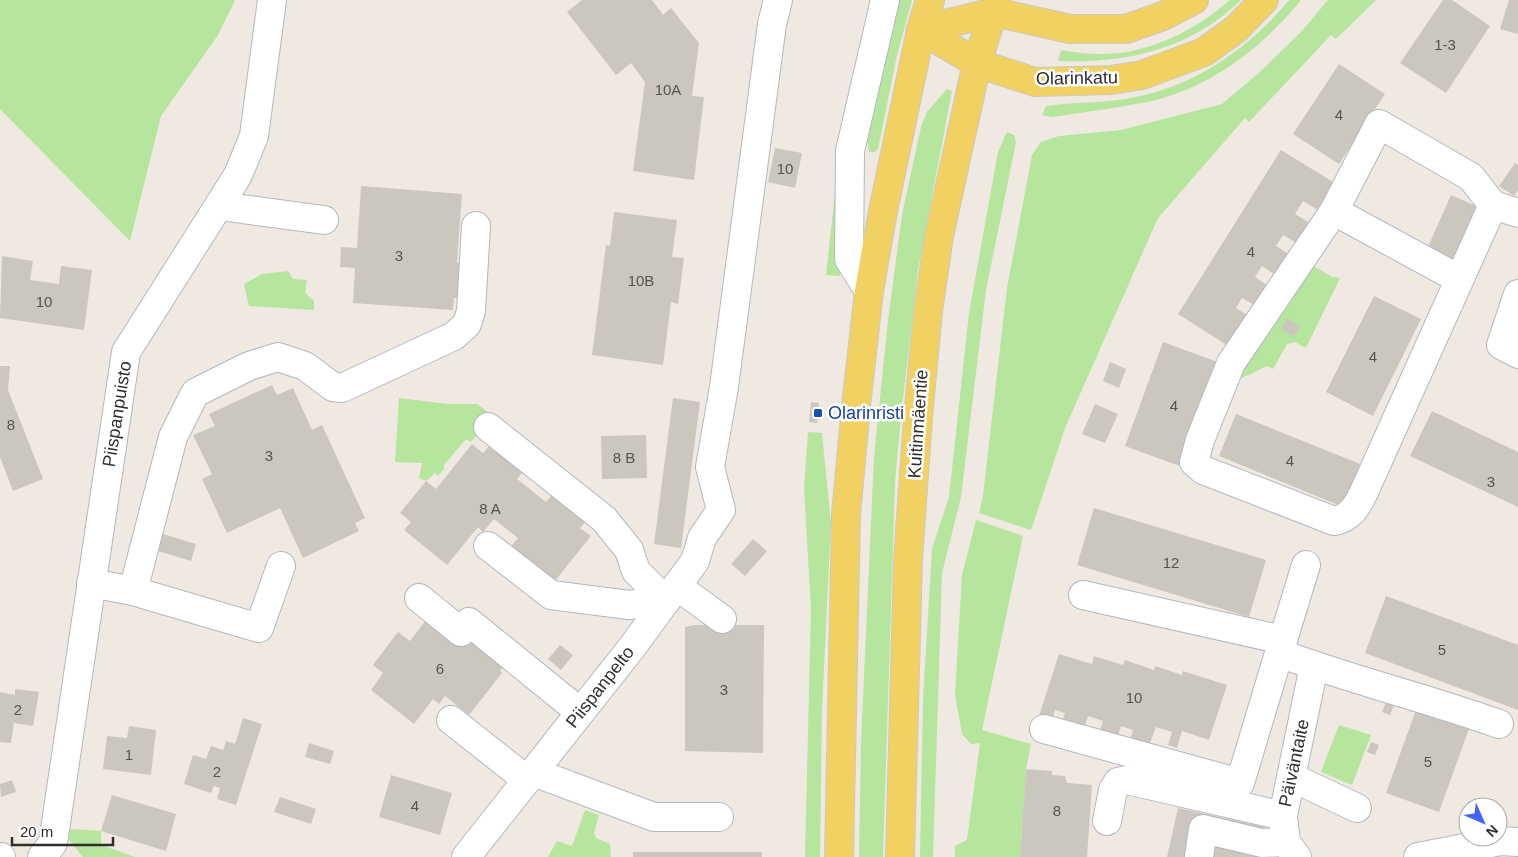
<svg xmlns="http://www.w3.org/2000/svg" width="1518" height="857" viewBox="0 0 1518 857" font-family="Helvetica,sans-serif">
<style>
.green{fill:#b6e59e}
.building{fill:#cbc7bf}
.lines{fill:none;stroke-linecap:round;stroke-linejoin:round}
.minor-casing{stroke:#b4b7c1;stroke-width:30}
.major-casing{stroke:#c9c9c9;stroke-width:30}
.minor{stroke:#fff;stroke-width:28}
.major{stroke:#f2d163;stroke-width:28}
.transit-dot{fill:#1a4fb4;stroke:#fff;stroke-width:2}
.labels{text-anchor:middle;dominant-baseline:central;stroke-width:5;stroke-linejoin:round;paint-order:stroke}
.number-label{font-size:15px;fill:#555452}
.street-label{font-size:18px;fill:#2e2e2e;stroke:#fff}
.transit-label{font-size:18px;fill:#164399;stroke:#fff;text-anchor:start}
</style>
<rect width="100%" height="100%" fill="#efe9e1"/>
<!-- green -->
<g class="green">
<path d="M0,0H235L218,35L161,116L130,241L0,109Z"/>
<path d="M897,0H912L897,55L878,149L875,152H869L867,137Z"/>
<path d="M1230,0H1241C1191,49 1126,64 1058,61L1061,50C1073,52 1086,54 1099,54C1147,55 1195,31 1230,0Z"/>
<path d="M1289,0H1301C1262,48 1209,89 1147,102C1116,108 1084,112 1052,117L1042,115L1046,106C1073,102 1100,103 1126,99C1192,88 1247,51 1289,0Z"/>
<path d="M1328,0H1376L1336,39L1331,35L1249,122L1245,118L1158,218L1065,428L1031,530L979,513L983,496L1007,288L1032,155L1041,142L1059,136L1121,130L1222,104L1260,72L1302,31Z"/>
<path d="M947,89L952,91L918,270L901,416L895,482L883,857H859L861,743L874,457L888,320L902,215L921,127L927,112Z"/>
<path d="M1007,132L1014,135L1016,142L986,290L961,497L942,573L933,857H920L923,699L932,549L949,497L969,313L998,152Z"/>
<path d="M839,156L842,249L840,276L826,275Z"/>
<path d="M1309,263L1332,277L1340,278L1306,348L1295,342L1287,344L1273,369L1267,366L1242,378L1235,375Z"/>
<path d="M288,271L293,279L307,280L305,293L314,301V310L249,306L244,284L262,274Z"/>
<path d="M399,398L448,404H477L492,415L471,442L466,439L444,465V469L438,476L435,473L426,481L419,478L422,463L395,462Z"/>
<path d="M808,432L822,433L831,523L822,709L820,857H805L811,608L804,489Z"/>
<path d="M976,520L1023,536L982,730L1031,744L1026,769L1020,857H955V846L967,840L980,743L971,744L962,734L955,695L962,575Z"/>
<path d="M1339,725L1371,735L1352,785L1321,772Z"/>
<path d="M585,810L599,815L594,833L596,838L610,844L611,857H548L557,841L572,846Z"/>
<path d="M70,829L101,831V845L135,857H83L69,840Z"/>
</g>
<!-- building -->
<g class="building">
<path d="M582,0H652L663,15L671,8L699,43L692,96L704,97L694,180L633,171L645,82L631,63L616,75L567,12Z"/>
<path d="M1443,0H1452L1490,26L1446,93L1400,63Z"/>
<path d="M1509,0H1518V34L1500,29Z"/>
<path d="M1339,64L1385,94L1339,164L1293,134Z"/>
<path d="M775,148L802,153L795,188L768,182Z"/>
<path d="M1281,150L1338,185L1321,212L1303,201L1295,214L1313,225L1300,245L1283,235L1276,246L1292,256L1279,277L1262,266L1255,277L1271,288L1259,308L1242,298L1236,308L1252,318L1233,349L1178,314Z"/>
<path d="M1515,163L1518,165V190L1514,196L1499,186Z"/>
<path d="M361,186L462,194L457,263L469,264L467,299L454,298L453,310L353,303L355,268L340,267L341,247L357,248Z"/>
<path d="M1451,195L1483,209L1459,263L1427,249Z"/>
<path d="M614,212L677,220L672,257L684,258L678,304L671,302L663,365L592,355L606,245L610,246Z"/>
<path d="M2,256L33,261L30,280L59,284L61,266L92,270L84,330L0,318Z"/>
<path d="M1374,296L1421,319L1373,416L1326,392Z"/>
<path d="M1287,318L1300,326L1294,337L1281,329Z"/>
<path d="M1163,342L1223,364L1185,468L1125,446Z"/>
<path d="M1110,362L1126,369L1119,388L1103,381Z"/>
<path d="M0,366H10L8,390L43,479L13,491L0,457Z"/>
<path d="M272,385L277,395L293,388L312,430L322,425L365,518L355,523L359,531L303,558L280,508L227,533L202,479L212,474L193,435L215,426L209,414Z"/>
<path d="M673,398L700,402L681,548L654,544Z"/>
<path d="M811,402L819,403L817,423L809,422Z"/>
<path d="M1095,404L1118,414L1105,443L1082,434Z"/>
<path d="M1432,411L1518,452V507L1410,456Z"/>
<path d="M1236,414L1360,464L1343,507L1219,456Z"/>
<path d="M646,435L647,478L602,479L601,436Z"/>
<path d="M493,442L525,469L517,479L546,502L555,491L589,518L580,528L591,536L554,582L510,548L518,538L494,519L483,532L478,527L447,565L404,530L411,522L400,513L426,481L436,489L472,444L483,453Z"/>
<path d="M1094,508L1266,560L1249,617L1077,565Z"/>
<path d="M163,534L196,544L191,561L158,551Z"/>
<path d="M753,539L767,551L745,576L731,564Z"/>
<path d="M1386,596L1518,645V710L1365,653Z"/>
<path d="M429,616L467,646L475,635L508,661L500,671L502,673L469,715L445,696L439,704L433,699L414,724L371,690L383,673L373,665L398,632L410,641Z"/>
<path d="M695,625H764L763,753L685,751V627Z"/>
<path d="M560,645L573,655L561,670L548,659Z"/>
<path d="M1059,654L1092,664L1094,656L1123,665L1125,660L1154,670L1155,666L1182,675L1183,671L1227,685L1209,740L1182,731L1177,748L1168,745L1172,732L1156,727L1148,748L1129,743L1133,730L1121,726L1116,742L1098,737L1103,721L1088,716L1082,735L1060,728L1065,713L1055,710L1051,723L1038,719Z"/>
<path d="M15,689L39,692L33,726L14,723L11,743L0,742V692L15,695Z"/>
<path d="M1386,702L1394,705L1390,715L1382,712Z"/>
<path d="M1416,710L1469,729L1439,812L1386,793Z"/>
<path d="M243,718L262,724L236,805L217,799L220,788L214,786L211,793L184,784L193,755L206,759L211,746L223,750L226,741L235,744Z"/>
<path d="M129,726L156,730L151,775L103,769L107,736L127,738Z"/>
<path d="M1371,742L1379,745L1375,755L1367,752Z"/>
<path d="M309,743L334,751L330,764L305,757Z"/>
<path d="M1026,769L1052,771V775L1065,776L1067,783L1092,785L1087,857H1020Z"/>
<path d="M391,775L452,793L440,835L379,817Z"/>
<path d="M12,780L16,792L1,797L0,784Z"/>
<path d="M112,795L176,814L166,851L101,831Z"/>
<path d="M280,797L316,809L311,824L274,812Z"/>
<path d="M1178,808L1265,827L1258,857H1167Z"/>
<rect x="633" y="852" width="129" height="5"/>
</g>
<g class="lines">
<!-- minor casing -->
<g class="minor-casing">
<g id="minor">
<path d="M220,206L324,220"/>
<path d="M1334,211L1379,124L1471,177L1493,205"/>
<path d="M1459,279L1334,211L1231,363L1200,440L1194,462L1203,470L1334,521C1350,518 1356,508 1363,494L1493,205L1518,213"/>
<path d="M869,291L849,259L850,151L885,0"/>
<path d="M1518,294L1501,345L1518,354"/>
<path d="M488,427L604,519L629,550L636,571L666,601"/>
<path d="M488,546L551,595L629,605L666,601"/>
<path d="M1306,565L1279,653C1351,680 1427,698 1499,724"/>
<path d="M91,583L133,591L259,628L281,566"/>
<path d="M677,586L722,619"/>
<path d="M133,591L173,437L195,393L249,366L278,357L305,366L333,387L342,388L454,336L467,324L471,311L476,226"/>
<path d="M1083,595L1283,640"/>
<path d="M419,598L461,632L469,622L580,712"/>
<path d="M451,720L527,780"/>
<path d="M1044,729L1240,783L1279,653"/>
<path d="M533,772L654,817H719"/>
<path d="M1291,777L1357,808"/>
<path d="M1107,821L1113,790L1118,782L1127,780L1283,816"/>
<path d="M0,857H1"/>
<path d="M42,857L53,843L126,352L238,175L254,136L272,0"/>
<path d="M466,857L633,646L695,561L702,538L721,510L710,467L724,387L772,24L778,0"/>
<path d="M1199,857L1203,829L1262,843L1286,842"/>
<path d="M1297,857L1286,842L1283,816L1314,666"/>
<path d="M1418,857L1501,841L1518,842"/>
</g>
</g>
<!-- major casing -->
<g class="major-casing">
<g id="major">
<path d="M921,30L977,63L1035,82L1111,80L1142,75L1204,52L1236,29L1264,0"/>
<path d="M921,30L994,12L1070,29H1126L1163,16L1194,0"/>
<path d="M839,857L846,515L856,406L869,291L883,211L921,30L930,0"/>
<path d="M900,857L908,559L918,417L928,311L939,236L977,63L997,0"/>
</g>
</g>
<!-- minor -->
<use href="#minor" class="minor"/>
<!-- major -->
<use href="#major" class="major"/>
</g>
<!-- markers -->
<rect class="transit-dot" x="813" y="408" width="10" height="10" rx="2.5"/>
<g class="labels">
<!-- number labels -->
<g class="number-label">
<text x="1445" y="44">1-3</text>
<text x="668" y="89">10A</text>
<text x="1339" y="114">4</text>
<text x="785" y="168">10</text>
<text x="1251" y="251">4</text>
<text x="399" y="255">3</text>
<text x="641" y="280">10B</text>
<text x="44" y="301">10</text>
<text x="1373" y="356">4</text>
<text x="1174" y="405">4</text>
<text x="11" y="424">8</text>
<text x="269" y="455">3</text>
<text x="624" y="457">8 B</text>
<text x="1290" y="460">4</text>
<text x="1491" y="481">3</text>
<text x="490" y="508">8 A</text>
<text x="1171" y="562">12</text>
<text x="1442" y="649">5</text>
<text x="440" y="668">6</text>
<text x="724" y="689">3</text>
<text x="1134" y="697">10</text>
<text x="18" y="709">2</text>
<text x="129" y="754">1</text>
<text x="1428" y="761">5</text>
<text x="217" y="771">2</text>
<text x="415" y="805">4</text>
<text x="1057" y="810">8</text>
</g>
<!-- street labels -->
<g class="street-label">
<text transform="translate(1077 78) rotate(-1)">Olarinkatu</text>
<text transform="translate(117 414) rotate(-81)">Piispanpuisto</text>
<text transform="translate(918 424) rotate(-86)">Kuitinmäentie</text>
<text transform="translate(600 687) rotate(-52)">Piispanpelto</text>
<text transform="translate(1294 763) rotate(-78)">Päiväntaite</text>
</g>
<!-- transit labels -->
<g class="transit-label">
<text x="828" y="413">Olarinristi</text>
</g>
</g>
<!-- north arrow -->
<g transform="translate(1483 822) rotate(135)"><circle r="24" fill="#ffffff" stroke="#ababab"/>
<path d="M0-4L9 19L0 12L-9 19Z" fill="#4264fb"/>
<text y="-8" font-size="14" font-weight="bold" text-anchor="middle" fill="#2e2e2e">N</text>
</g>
<!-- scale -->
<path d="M12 837v8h101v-8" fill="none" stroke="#2e2e2e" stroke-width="2.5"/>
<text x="20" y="837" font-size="15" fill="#2e2e2e" stroke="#ffffff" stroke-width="4" paint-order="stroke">20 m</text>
</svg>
